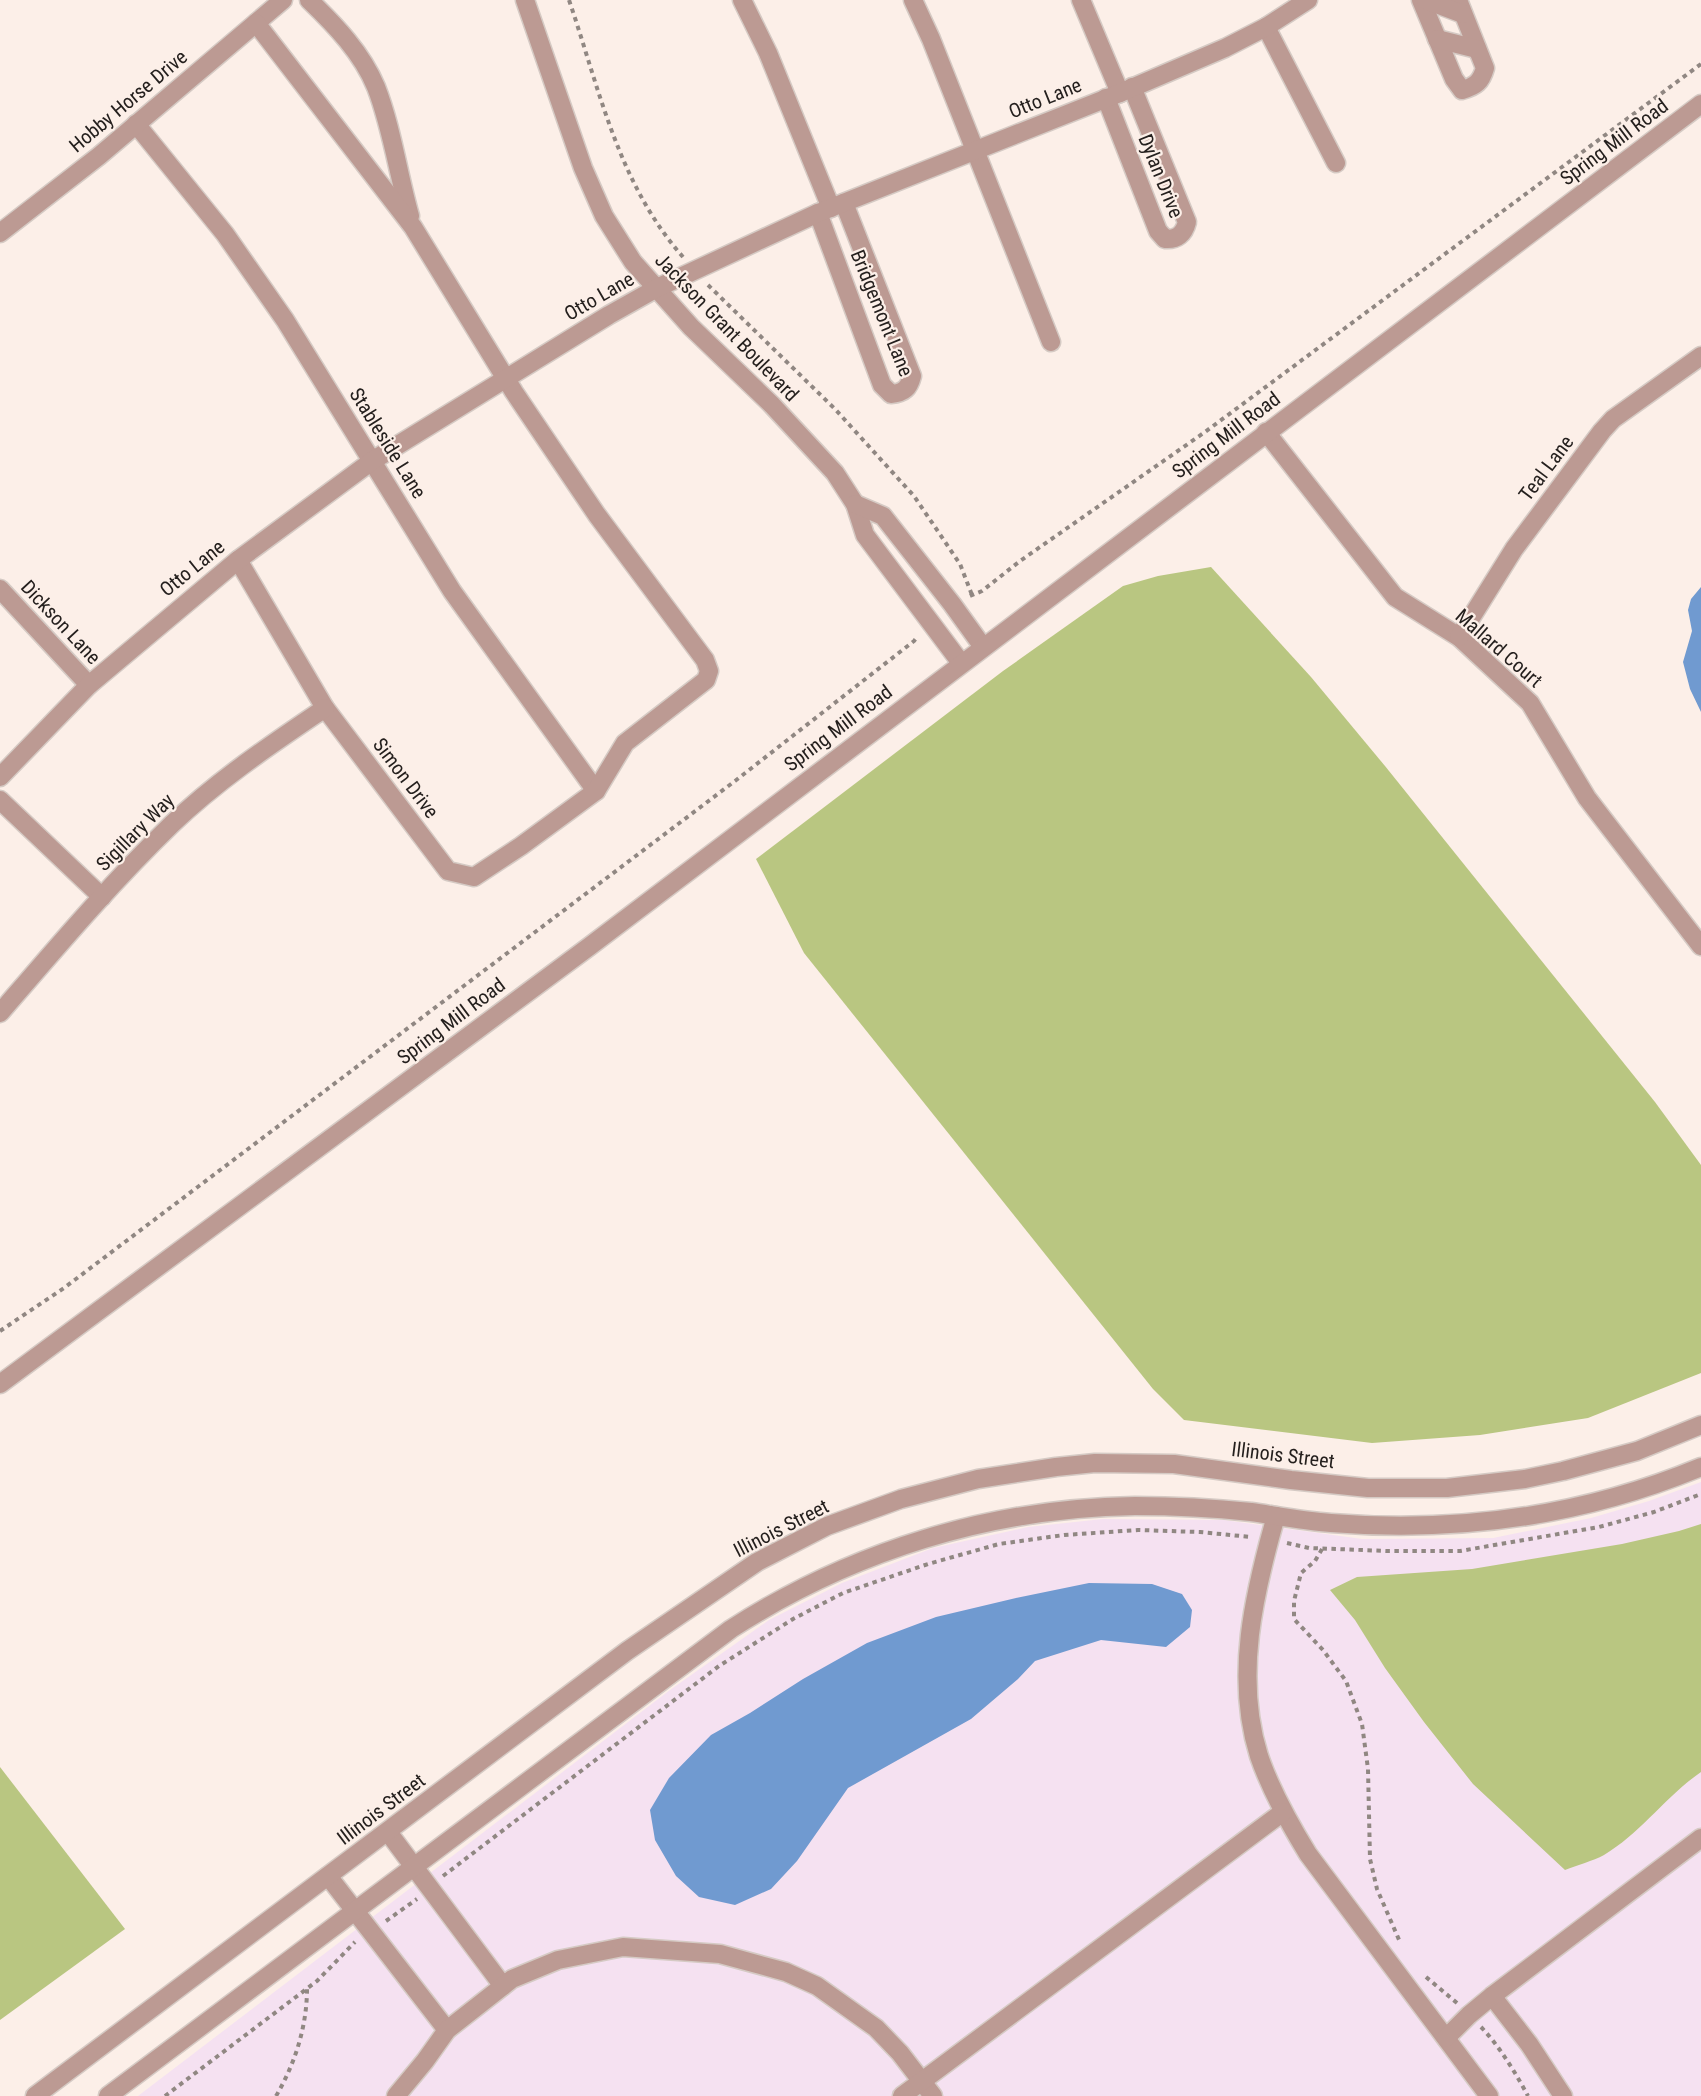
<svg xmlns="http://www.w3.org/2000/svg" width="1701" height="2096" viewBox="0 0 1701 2096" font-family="'Roboto Condensed',sans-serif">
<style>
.commercial{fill:#f5e1f1}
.forest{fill:#b9c681}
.water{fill:#709ad0}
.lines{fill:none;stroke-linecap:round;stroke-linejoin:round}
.minor-casing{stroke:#d5cac4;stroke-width:21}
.path{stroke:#908782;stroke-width:4;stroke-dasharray:4.5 4.5;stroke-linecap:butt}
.minor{stroke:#bc9a93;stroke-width:18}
.labels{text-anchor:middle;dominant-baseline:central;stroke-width:4.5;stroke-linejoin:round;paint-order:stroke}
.street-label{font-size:20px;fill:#25201e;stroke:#fcefe8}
</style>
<rect width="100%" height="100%" fill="#fcefe8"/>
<!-- commercial -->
<path class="commercial" d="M1701,1482V2096H138L670,1690L769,1620L842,1583L933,1548L1028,1527L1103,1519L1224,1520L1362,1539L1493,1538L1591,1518L1649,1501Z"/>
<!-- forest -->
<g class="forest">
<path d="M1211,567L1311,677L1385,766L1655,1102L1701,1165V1373L1588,1418L1480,1435L1372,1443L1184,1420L1153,1389L804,953L756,859L1003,671L1123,586L1158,576Z"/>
<path d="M1701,1524V1772C1666,1796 1641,1833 1604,1855C1593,1861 1577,1865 1565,1870L1473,1784L1424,1722L1385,1668L1355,1620L1330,1590L1357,1577L1472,1569L1622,1544L1679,1531Z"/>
<path d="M0,1767L125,1929L0,2020Z"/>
</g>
<!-- water -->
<g class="water">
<path d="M1701,587V712L1690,689L1683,662L1692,631L1688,610L1691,599Z"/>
<path d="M1089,1583L1152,1584L1182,1594L1192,1610L1190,1627L1166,1647L1101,1640L1035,1661L1018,1679L971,1719L848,1788L797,1861L771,1889L735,1905L699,1897L676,1876L655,1840L650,1810L669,1778L711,1735L750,1713L803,1679L867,1643L936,1617L1016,1598Z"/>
</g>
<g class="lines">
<!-- minor casing -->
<g class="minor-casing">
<g id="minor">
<path d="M309,0C335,25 362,53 376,87C392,128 398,174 410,216"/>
<path d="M525,0L583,168L604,216L633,262L691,327L772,405L835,473L855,504L865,535L961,663"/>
<path d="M742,0L768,53L831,208"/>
<path d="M913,0L931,39L1051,342"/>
<path d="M1081,0L1120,93"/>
<path d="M1421,0L1454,79L1462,90C1476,86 1481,82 1485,68L1458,0"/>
<path d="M1426,0L1463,14"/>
<path d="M1266,27L1336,163"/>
<path d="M1437,39L1477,49"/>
<path d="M1106,98L1158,231L1165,239C1177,240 1184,234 1187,222L1132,87"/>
<path d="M136,124L225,234L285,320L452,591L596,791"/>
<path d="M818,213L882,385L891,394C904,393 909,388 912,376L844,203"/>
<path d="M0,233L99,156L283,0"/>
<path d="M1266,432L1395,597L1459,637L1530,703L1587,798L1701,946"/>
<path d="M855,504L883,516L952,604L983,647"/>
<path d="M238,560L325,708L448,871L474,877L521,846L596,791L625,743L706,680L709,671L705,660L597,515L514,392L413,227L256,23"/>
<path d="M0,589L89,685"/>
<path d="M1459,637L1514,549L1602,431L1613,419L1701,356"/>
<path d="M0,777L89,685L238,560L372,461L609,315L657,288L818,213L1120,93L1225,48L1266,27L1308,0"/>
<path d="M0,800L102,897"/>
<path d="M0,1013C56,948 111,883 172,824C219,779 272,744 325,708"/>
<path d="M0,1384L590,946L1701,104"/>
<path d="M1276,1516C1254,1593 1234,1677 1259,1756C1271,1791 1289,1823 1308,1854L1489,2096"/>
<path d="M388,1832L503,1986"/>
<path d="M328,1876L447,2030"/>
<path d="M1492,1996L1529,2044L1563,2096"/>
<path d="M1446,2038L1469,2015L1492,1996L1701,1838"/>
<path d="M35,2096L627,1651L757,1562L827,1526L901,1499L978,1479L1056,1467L1095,1463L1174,1464L1291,1480L1368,1488H1447L1525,1479L1563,1471L1637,1451L1701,1425"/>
<path d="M108,2096L731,1629C852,1551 991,1508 1135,1506C1174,1506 1213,1508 1251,1512C1278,1516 1304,1521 1331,1523C1458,1533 1583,1516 1701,1467"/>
<path d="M396,2096L425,2061L447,2030L512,1979L558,1960L623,1947L720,1954L786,1972L817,1986L876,2028L900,2053L933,2096"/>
<path d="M902,2096L1283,1812"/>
</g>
</g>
<!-- path -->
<g class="path">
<path d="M569,0C600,91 618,183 683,257"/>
<path d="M708,285L835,409L914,496L960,564L972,595"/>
<path d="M970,596L982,591L1020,561L1205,432L1701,64"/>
<path d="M0,1331L64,1288L735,781L914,641L918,636"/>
<path d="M1287,1543L1309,1548L1388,1551H1460L1599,1527L1654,1512L1701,1494"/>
<path d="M1322,1549L1315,1561L1301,1573L1294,1601V1619L1323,1650L1346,1681L1362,1724L1368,1769L1370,1859L1377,1889L1400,1942"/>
<path d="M443,1876L719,1666L793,1619L843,1593L928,1564L999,1544L1064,1535L1138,1530L1200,1532L1251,1537"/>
<path d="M386,1921L417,1899"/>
<path d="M1426,1977L1457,2003"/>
<path d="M1481,2027C1500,2047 1515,2072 1528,2096"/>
<path d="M165,2096L317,1981L355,1942"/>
<path d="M276,2096C295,2064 307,2026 307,1989"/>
</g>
<!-- minor -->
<use href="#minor" class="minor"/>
</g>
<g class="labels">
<!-- street labels -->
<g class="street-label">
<text transform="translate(1045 98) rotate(-22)">Otto Lane</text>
<text transform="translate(128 101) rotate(-40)">Hobby Horse Drive</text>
<text transform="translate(1614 142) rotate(-37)">Spring Mill Road</text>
<text transform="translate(1161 176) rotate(68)">Dylan Drive</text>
<text transform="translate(599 296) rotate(-30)">Otto Lane</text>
<text transform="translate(882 313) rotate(68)">Bridgemont Lane</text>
<text transform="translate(727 327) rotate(46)">Jackson Grant Boulevard</text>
<text transform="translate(1226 435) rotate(-37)">Spring Mill Road</text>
<text transform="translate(388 443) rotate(58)">Stableside Lane</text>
<text transform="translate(1546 468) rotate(-53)">Teal Lane</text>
<text transform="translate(192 568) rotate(-39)">Otto Lane</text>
<text transform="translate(61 622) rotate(47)">Dickson Lane</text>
<text transform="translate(1499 648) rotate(41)">Mallard Court</text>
<text transform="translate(838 728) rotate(-37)">Spring Mill Road</text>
<text transform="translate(406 778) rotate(53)">Simon Drive</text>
<text transform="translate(135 832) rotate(-45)">Sigillary Way</text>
<text transform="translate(451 1021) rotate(-37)">Spring Mill Road</text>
<text transform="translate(1283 1455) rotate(7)">Illinois Street</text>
<text transform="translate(781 1528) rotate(-27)">Illinois Street</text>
<text transform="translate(381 1809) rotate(-37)">Illinois Street</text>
</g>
</g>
</svg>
